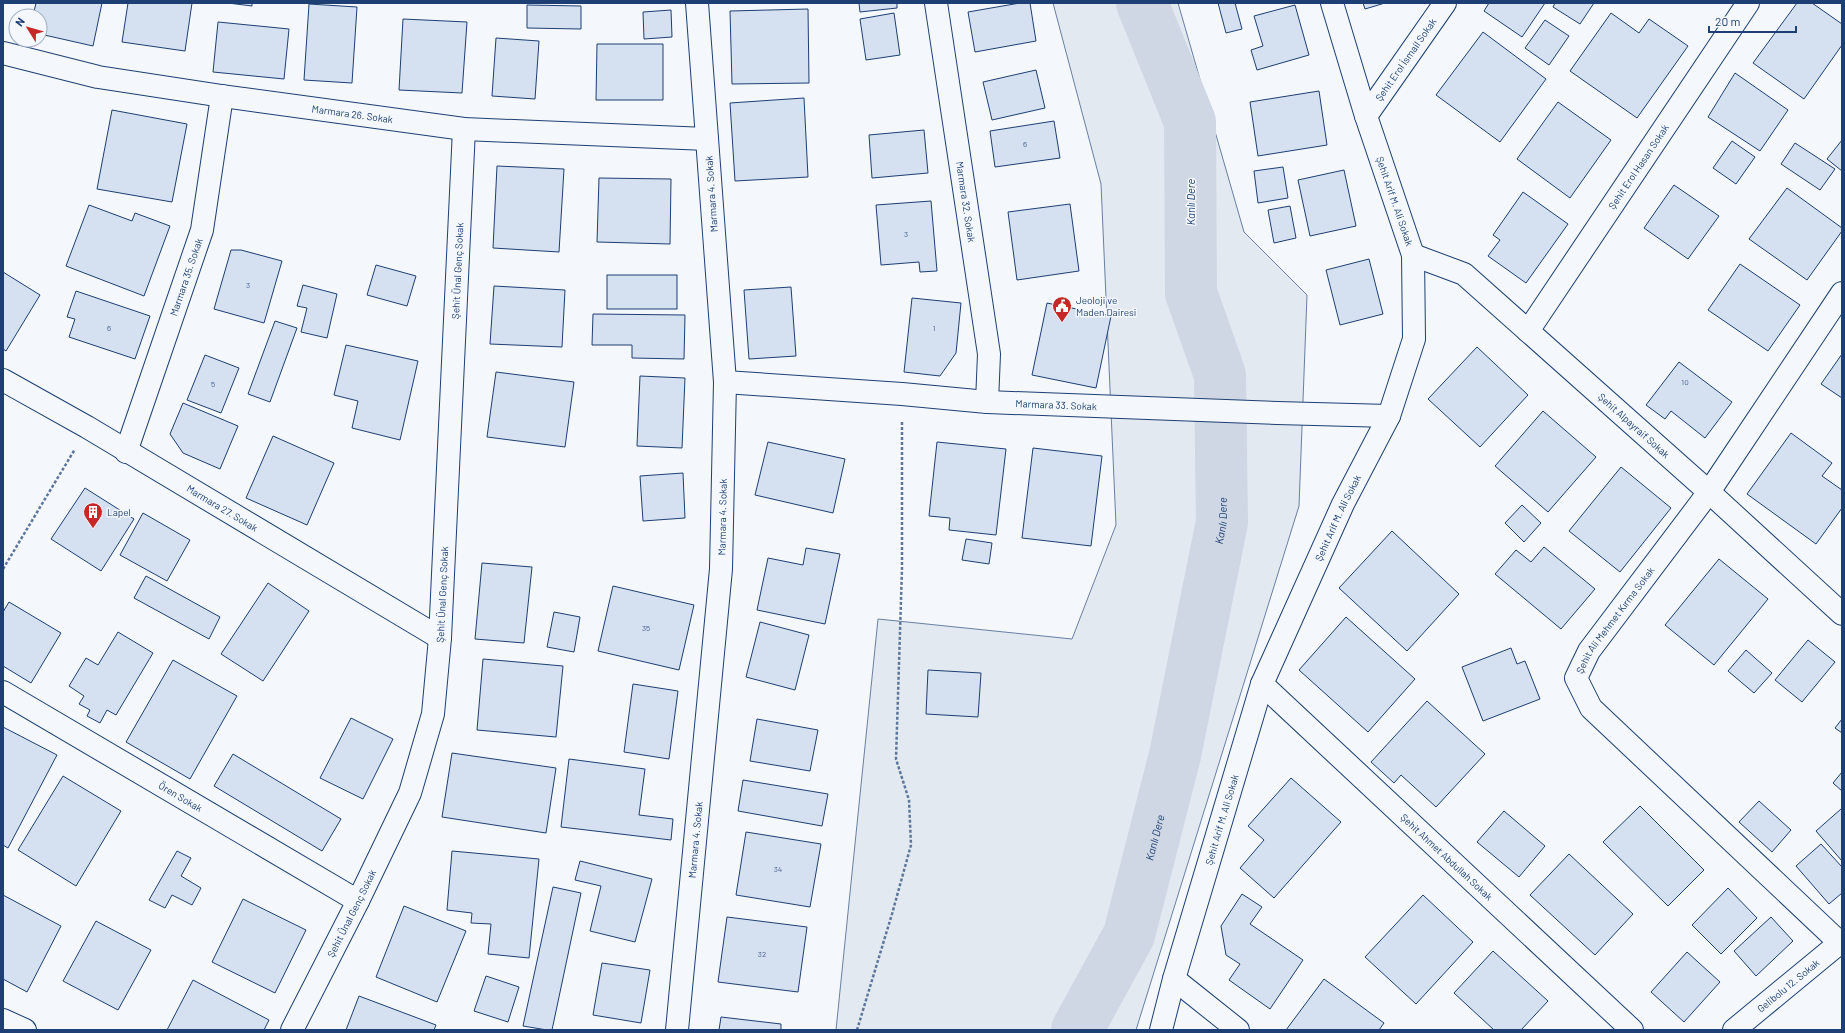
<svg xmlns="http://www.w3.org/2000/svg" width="1845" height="1033" viewBox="0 0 1845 1033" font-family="Barlow,sans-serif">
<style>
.grass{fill:#e3e9f0;stroke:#687fa3}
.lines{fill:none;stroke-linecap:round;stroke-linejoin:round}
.river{stroke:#cfd7e4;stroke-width:52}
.building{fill:#d5e0f0;stroke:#1d3f73}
.minor-casing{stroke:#1d3f73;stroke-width:24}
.tertiary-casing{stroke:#1d3f73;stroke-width:24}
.path{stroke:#5e769c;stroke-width:2.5;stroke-dasharray:3 2;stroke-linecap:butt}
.minor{stroke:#f4f7fb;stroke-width:22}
.tertiary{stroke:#f4f7fb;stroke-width:22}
.labels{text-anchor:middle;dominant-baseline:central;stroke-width:3;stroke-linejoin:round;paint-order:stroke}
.number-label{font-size:8px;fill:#4b6792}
.street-label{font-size:10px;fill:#1d3f73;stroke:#f4f7fb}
.poi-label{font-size:10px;fill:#1d3f73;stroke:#f4f7fb;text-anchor:start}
.water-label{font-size:11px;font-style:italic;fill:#1d3f73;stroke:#f4f7fb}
</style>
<rect width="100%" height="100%" fill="#f4f7fb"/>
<!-- grass -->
<path class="grass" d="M1053,3H1178L1244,232L1307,295L1299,506L1136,1030H836L878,619L1072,639L1116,525L1101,184Z"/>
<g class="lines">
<!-- river -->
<path class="river" id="s1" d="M1077,1030L1129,935L1175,755L1222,522L1220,375L1191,293L1190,122L1142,3"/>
</g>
<!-- building -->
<g class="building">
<path d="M36,3H102L93,46L40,34V16H33Z"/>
<path d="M128,3H192L185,51L122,42Z"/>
<path d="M228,3H252V6Z"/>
<path d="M859,3H897V8L860,12Z"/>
<path d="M1020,3H1030L1036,41L975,52L968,12Z"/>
<path d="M1218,3H1235L1242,29L1226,33Z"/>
<path d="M1363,3H1385L1365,9Z"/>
<path d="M1489,3H1545L1522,37L1484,11Z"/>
<path d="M1555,3H1594L1580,24L1553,7Z"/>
<path d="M1797,3H1812L1842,24V45L1804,99L1753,63Z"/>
<path d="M309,4L357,7L352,83L304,80Z"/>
<path d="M527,5L581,6V29L527,28Z"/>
<path d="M1295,5L1309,55L1257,70L1251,50L1263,46L1254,16Z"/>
<path d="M808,9L809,83L732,84L730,11Z"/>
<path d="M671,10L672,37L644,39L643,12Z"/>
<path d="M894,13L900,55L866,60L860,19Z"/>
<path d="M1611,13L1639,33L1649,19L1688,46L1637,118L1570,71Z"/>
<path d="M403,19L467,22L462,93L399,90Z"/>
<path d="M1545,20L1569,36L1549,65L1525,48Z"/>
<path d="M218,22L289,29L284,79L213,72Z"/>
<path d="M1483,32L1546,79L1500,142L1436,95Z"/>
<path d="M496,38L539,41L535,99L492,96Z"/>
<path d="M597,44H663V100H596Z"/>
<path d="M1036,70L1045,108L992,120L983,82Z"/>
<path d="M1735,73L1788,110L1760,151L1708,117Z"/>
<path d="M1319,91L1327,145L1258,156L1250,102Z"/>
<path d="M804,98L808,177L735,181L730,103Z"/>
<path d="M1558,102L1611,140L1570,198L1517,159Z"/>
<path d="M112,110L187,124L172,202L97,189Z"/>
<path d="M1054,121L1060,158L995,167L990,131Z"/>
<path d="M924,130L928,173L872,178L869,135Z"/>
<path d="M1842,140V171L1827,159Z"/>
<path d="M1732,141L1755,157L1736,184L1713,168Z"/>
<path d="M1795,143L1835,169L1820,190L1781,164Z"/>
<path d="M497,166L564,169L559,252L493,248Z"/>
<path d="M1283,167L1288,198L1258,203L1254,171Z"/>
<path d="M1344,170L1356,226L1310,236L1298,180Z"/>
<path d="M599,178L671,179L670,244L597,242Z"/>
<path d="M1674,185L1719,216L1688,259L1644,228Z"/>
<path d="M1787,188L1842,228V231L1807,280L1749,239Z"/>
<path d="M1523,192L1568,224L1526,283L1488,256L1500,240L1493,235Z"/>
<path d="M931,201L937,271L920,272L919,262L881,265L876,205Z"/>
<path d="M1070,204L1079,271L1017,280L1008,212Z"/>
<path d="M89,205L132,221L135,213L170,226L144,296L66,266Z"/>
<path d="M1290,206L1296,238L1274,243L1268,210Z"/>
<path d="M231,250H241L282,261L264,323L214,309Z"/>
<path d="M1369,259L1383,314L1340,325L1326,270Z"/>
<path d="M1740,264L1800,305L1768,351L1708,310Z"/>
<path d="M376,265L416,276L407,306L367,295Z"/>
<path d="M3,272L40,295L6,351L3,349Z"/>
<rect x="607" y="275" width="70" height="34"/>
<path d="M303,285L337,294L327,338L301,332L307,308L297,306Z"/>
<path d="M494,286L565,290L562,347L490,344Z"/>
<path d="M791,287L796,356L749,359L744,290Z"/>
<path d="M76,291L150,316L135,359L69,337L75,319L67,317Z"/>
<path d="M912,298L961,303L956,353L940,376L904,372Z"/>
<path d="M1047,303L1111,316L1096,388L1032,375Z"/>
<path d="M593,314L685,315L684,359L632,358V345H592Z"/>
<path d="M275,321L297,328L270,402L248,394Z"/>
<path d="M346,345L418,361L400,440L352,428L358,401L334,395Z"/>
<path d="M1477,347L1528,395L1480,447L1428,399Z"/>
<path d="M1842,354V398L1821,384Z"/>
<path d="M205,355L239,368L221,413L187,400Z"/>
<path d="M1679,362L1732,402L1705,438L1671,411L1665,419L1646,405Z"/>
<path d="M496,372L574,382L565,447L487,437Z"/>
<path d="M640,376L685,378L682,448L637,446Z"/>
<path d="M183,403L238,426L220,469L183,453L170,434Z"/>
<path d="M1543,411L1596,457L1548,512L1495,466Z"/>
<path d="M1791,433L1832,463L1822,476L1842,490V508L1816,544L1747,494Z"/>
<path d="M273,436L334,463L307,525L246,498Z"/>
<path d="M768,442L845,459L833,513L755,495Z"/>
<path d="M937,442L1006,449L996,535L949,530L950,518L929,516Z"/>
<path d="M1033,448L1102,456L1091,546L1022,538Z"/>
<path d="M1621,467L1671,508L1620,572L1569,531Z"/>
<path d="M683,473L685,518L643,521L640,476Z"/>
<path d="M85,488L134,519L101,571L51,539Z"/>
<path d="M1522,505L1541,523L1524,542L1505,523Z"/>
<path d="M143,513L190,540L167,581L120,555Z"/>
<path d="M1392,531L1459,594L1407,651L1339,588Z"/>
<path d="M966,539L992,543L989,564L962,560Z"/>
<path d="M1544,547L1595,589L1561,629L1495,574L1516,550L1531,562Z"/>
<path d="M806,548L840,554L825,624L757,610L768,558L803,565Z"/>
<path d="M1719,559L1768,599L1714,665L1665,625Z"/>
<path d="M482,563L532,567L524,643L475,639Z"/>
<path d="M146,576L220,617L209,639L134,598Z"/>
<path d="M268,583L309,611L263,681L221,654Z"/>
<path d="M613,586L694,605L679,670L598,651Z"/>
<path d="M9,602L61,633L31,683L3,666V612Z"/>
<path d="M554,612L580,617L574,652L547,647Z"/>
<path d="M1346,617L1415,679L1368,732L1299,670Z"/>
<path d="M760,622L809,635L795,690L746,677Z"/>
<path d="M118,632L153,653L116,715L107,710L100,723L87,716L90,710L79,704L84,696L69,686L86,658L98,665Z"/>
<path d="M1808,640L1835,662L1802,702L1775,680Z"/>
<path d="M1511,648L1517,664L1525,661L1540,699L1483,721L1462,667Z"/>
<path d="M1746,650L1772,673L1754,693L1728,671Z"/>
<path d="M483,659L563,666L556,737L477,730Z"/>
<path d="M173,660L237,696L190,779L126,742Z"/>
<path d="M928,670L981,673L978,717L926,714Z"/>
<path d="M633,684L678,691L669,759L624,752Z"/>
<path d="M1427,701L1485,754L1436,807L1401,775L1394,783L1371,762Z"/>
<path d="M351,718L393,739L363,799L320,778Z"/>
<path d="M757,719L818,730L810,771L750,761Z"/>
<path d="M1842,719V733L1835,728Z"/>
<path d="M3,727L57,755L8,848L3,845Z"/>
<path d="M452,753L556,768L546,833L442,817Z"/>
<path d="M233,754L341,819L322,851L214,786Z"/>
<path d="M569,759L645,769L639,815L673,819L671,840L561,827Z"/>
<path d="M1842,772V791L1833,783Z"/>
<path d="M63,776L121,811L76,886L18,850Z"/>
<path d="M1291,778L1341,822L1274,898L1240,868L1264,840L1248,826Z"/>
<path d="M743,780L828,794L822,826L738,811Z"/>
<path d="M1759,801L1791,830L1772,852L1739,822Z"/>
<path d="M1640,806L1704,870L1668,906L1603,842Z"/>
<path d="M1841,809L1842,810V861L1816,831Z"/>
<path d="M1504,811L1545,846L1519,877L1477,842Z"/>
<path d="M746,832L821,844L810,907L736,895Z"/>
<path d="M1821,844L1842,867V893L1829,904L1796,866Z"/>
<path d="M177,851L191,858L181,876L201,888L192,905L172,895L165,908L149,900Z"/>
<path d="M452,851L539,859L529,958L488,954L491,924L471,923L472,913L447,910Z"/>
<path d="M1569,854L1633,914L1595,955L1530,895Z"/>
<path d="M580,861L652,879L635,942L590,931L601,886L575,880Z"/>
<path d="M553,887L581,893L552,1030H547L523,1026Z"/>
<path d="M1728,888L1757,918L1721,954L1692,925Z"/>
<path d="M1242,894L1262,907L1250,924L1303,960L1270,1009L1229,980L1240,964L1226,955L1221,926Z"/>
<path d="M3,895L61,926L27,992L3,979Z"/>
<path d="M1423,895L1473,942L1416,1004L1365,957Z"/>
<path d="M243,899L306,930L275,993L212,962Z"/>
<path d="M404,906L466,931L437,1002L376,977Z"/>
<path d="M727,917L807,927L798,992L718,982Z"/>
<path d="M1771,917L1793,941L1756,976L1734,951Z"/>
<path d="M96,921L151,950L118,1010L63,981Z"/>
<path d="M1493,951L1548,1001L1521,1030H1494L1454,993Z"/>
<path d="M1687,952L1720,982L1684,1022L1651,992Z"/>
<path d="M602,963L650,970L641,1023L593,1015Z"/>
<path d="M486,976L519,987L508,1022L474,1011Z"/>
<path d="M1324,979L1384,1023L1379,1030H1286Z"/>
<path d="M193,980L269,1020L264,1030H167Z"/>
<path d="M359,996L436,1025L434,1030H346Z"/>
<path d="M721,1017L781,1024V1030H719Z"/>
</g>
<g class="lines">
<!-- minor casing -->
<g class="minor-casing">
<g id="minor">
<path id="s2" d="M936,3L989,354L987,402"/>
<path id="s3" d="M3,53L98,77L222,96L464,129L707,139"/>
<path id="s4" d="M1366,116L1445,3"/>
<path id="s5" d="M1413,255L1464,274L1709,492L1842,614"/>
<path id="s6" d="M1528,331L1748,3"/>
<path id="s7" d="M3,380L87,427L440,638"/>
<path id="s8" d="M725,382L902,394L987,402L1277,413L1389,416"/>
<path id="s9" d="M126,452L202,230L222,96"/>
<path id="s10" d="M1262,684L1632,1030"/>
<path id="s11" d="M3,692L358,901"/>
<path id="s12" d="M1840,943L1591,708L1576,678L1589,651L1709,492L1842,293"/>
<path d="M1174,979L1238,1030"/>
<path d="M3,1020L25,1030"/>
<path id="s13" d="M292,1030L358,901L410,793L433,714L440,638L464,129"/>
<path id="s14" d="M677,1030L721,569L725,382L697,3"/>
<path id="s15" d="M1161,1030L1174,979L1262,684L1343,504L1389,416L1414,339L1413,255L1366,116L1332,3"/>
</g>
</g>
<!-- tertiary casing -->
<g class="tertiary-casing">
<g id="tertiary">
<path id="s16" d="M1734,1030L1842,941"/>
</g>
</g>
<!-- path -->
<g class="path">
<path d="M3,569L75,449"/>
<path d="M857,1030L892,914L911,845L909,800L896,759L902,568V420"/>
</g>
<!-- minor -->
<use href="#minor" class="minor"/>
<!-- tertiary -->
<use href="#tertiary" class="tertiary"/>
</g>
<!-- icons -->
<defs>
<g id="civic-pin" transform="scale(1)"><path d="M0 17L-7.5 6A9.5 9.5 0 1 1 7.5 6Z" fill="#c62828" stroke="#f4f7fb"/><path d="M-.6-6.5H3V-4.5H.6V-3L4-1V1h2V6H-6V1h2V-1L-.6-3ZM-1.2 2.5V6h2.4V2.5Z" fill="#fff"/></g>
<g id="building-pin" transform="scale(1)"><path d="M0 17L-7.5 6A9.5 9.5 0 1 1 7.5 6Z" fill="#c62828" stroke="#f4f7fb"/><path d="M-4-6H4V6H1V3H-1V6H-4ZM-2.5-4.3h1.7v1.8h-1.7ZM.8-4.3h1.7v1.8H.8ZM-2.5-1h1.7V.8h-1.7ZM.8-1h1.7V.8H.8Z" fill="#fff"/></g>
</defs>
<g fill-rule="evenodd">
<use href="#civic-pin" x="1062" y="306"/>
<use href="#building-pin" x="93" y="512"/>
</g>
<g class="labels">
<!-- number labels -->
<g class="number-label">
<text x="1025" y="144">6</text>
<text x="906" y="234">3</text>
<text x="248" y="285">3</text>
<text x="109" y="328">6</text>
<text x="934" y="328">1</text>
<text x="1685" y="382">10</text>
<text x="213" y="384">5</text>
<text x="646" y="628">35</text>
<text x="778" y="869">34</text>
<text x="762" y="954">32</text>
</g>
<!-- street labels -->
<g class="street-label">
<text stroke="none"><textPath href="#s4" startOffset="69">Şehit Erol İsmail Sokak</textPath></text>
<text stroke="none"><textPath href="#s3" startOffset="355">Marmara 26. Sokak</textPath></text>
<text stroke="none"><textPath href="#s6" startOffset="198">Şehit Erol Hasan Sokak</textPath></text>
<text transform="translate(711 194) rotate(-94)">Marmara 4. Sokak</text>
<text transform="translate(1395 201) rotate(71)">Şehit Arif M. Ali Sokak</text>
<text stroke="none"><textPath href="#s2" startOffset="201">Marmara 32. Sokak</textPath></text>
<text stroke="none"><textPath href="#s13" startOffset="791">Şehit Ünal Genç Sokak</textPath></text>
<text stroke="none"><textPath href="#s9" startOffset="185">Marmara 35. Sokak</textPath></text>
<text stroke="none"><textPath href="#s8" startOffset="332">Marmara 33. Sokak</textPath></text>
<text stroke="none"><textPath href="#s5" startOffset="282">Şehit Alpayraif Sokak</textPath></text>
<text stroke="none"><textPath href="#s7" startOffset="254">Marmara 27. Sokak</textPath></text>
<text stroke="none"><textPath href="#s14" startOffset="515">Marmara 4. Sokak</textPath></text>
<text stroke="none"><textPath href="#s15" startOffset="543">Şehit Arif M. Ali Sokak</textPath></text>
<text stroke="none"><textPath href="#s13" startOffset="467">Şehit Ünal Genç Sokak</textPath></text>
<text stroke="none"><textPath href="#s12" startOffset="446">Şehit Ali Mehmet Kırma Sokak</textPath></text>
<text stroke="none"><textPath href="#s11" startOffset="206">Ören Sokak</textPath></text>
<text stroke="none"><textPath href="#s15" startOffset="219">Şehit Arif M. Ali Sokak</textPath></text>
<text stroke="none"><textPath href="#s14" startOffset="191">Marmara 4. Sokak</textPath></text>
<text stroke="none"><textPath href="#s10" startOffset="253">Şehit Ahmet Abdullah Sokak</textPath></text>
<text stroke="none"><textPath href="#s13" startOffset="131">Şehit Ünal Genç Sokak</textPath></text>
<text stroke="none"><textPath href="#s16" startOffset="70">Gelibolu 12. Sokak</textPath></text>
</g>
<!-- poi labels -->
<g class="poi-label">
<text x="1076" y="300">Jeoloji ve<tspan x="1076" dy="12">Maden Dairesi</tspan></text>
<text x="107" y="512">Lapel</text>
</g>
<!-- water labels -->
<g class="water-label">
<text transform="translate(1190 202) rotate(-90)">Kanlı Dere</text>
<text stroke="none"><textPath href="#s1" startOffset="533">Kanlı Dere</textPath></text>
<text stroke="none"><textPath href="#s1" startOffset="209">Kanlı Dere</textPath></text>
</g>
</g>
<!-- border -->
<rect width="1845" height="1033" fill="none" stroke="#1d3f73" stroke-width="8"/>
<!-- north arrow -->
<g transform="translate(28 28) rotate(307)"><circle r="19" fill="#f4f7fb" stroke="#9eadc5"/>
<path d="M0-3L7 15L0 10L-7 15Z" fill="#c62828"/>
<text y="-6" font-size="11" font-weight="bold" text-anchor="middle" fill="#1d3f73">N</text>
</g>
<!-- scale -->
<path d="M1709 26v6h87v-6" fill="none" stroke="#1d3f73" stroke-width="2"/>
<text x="1715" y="26" font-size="12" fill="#1d3f73" stroke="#f4f7fb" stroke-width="3" paint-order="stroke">20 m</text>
</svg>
